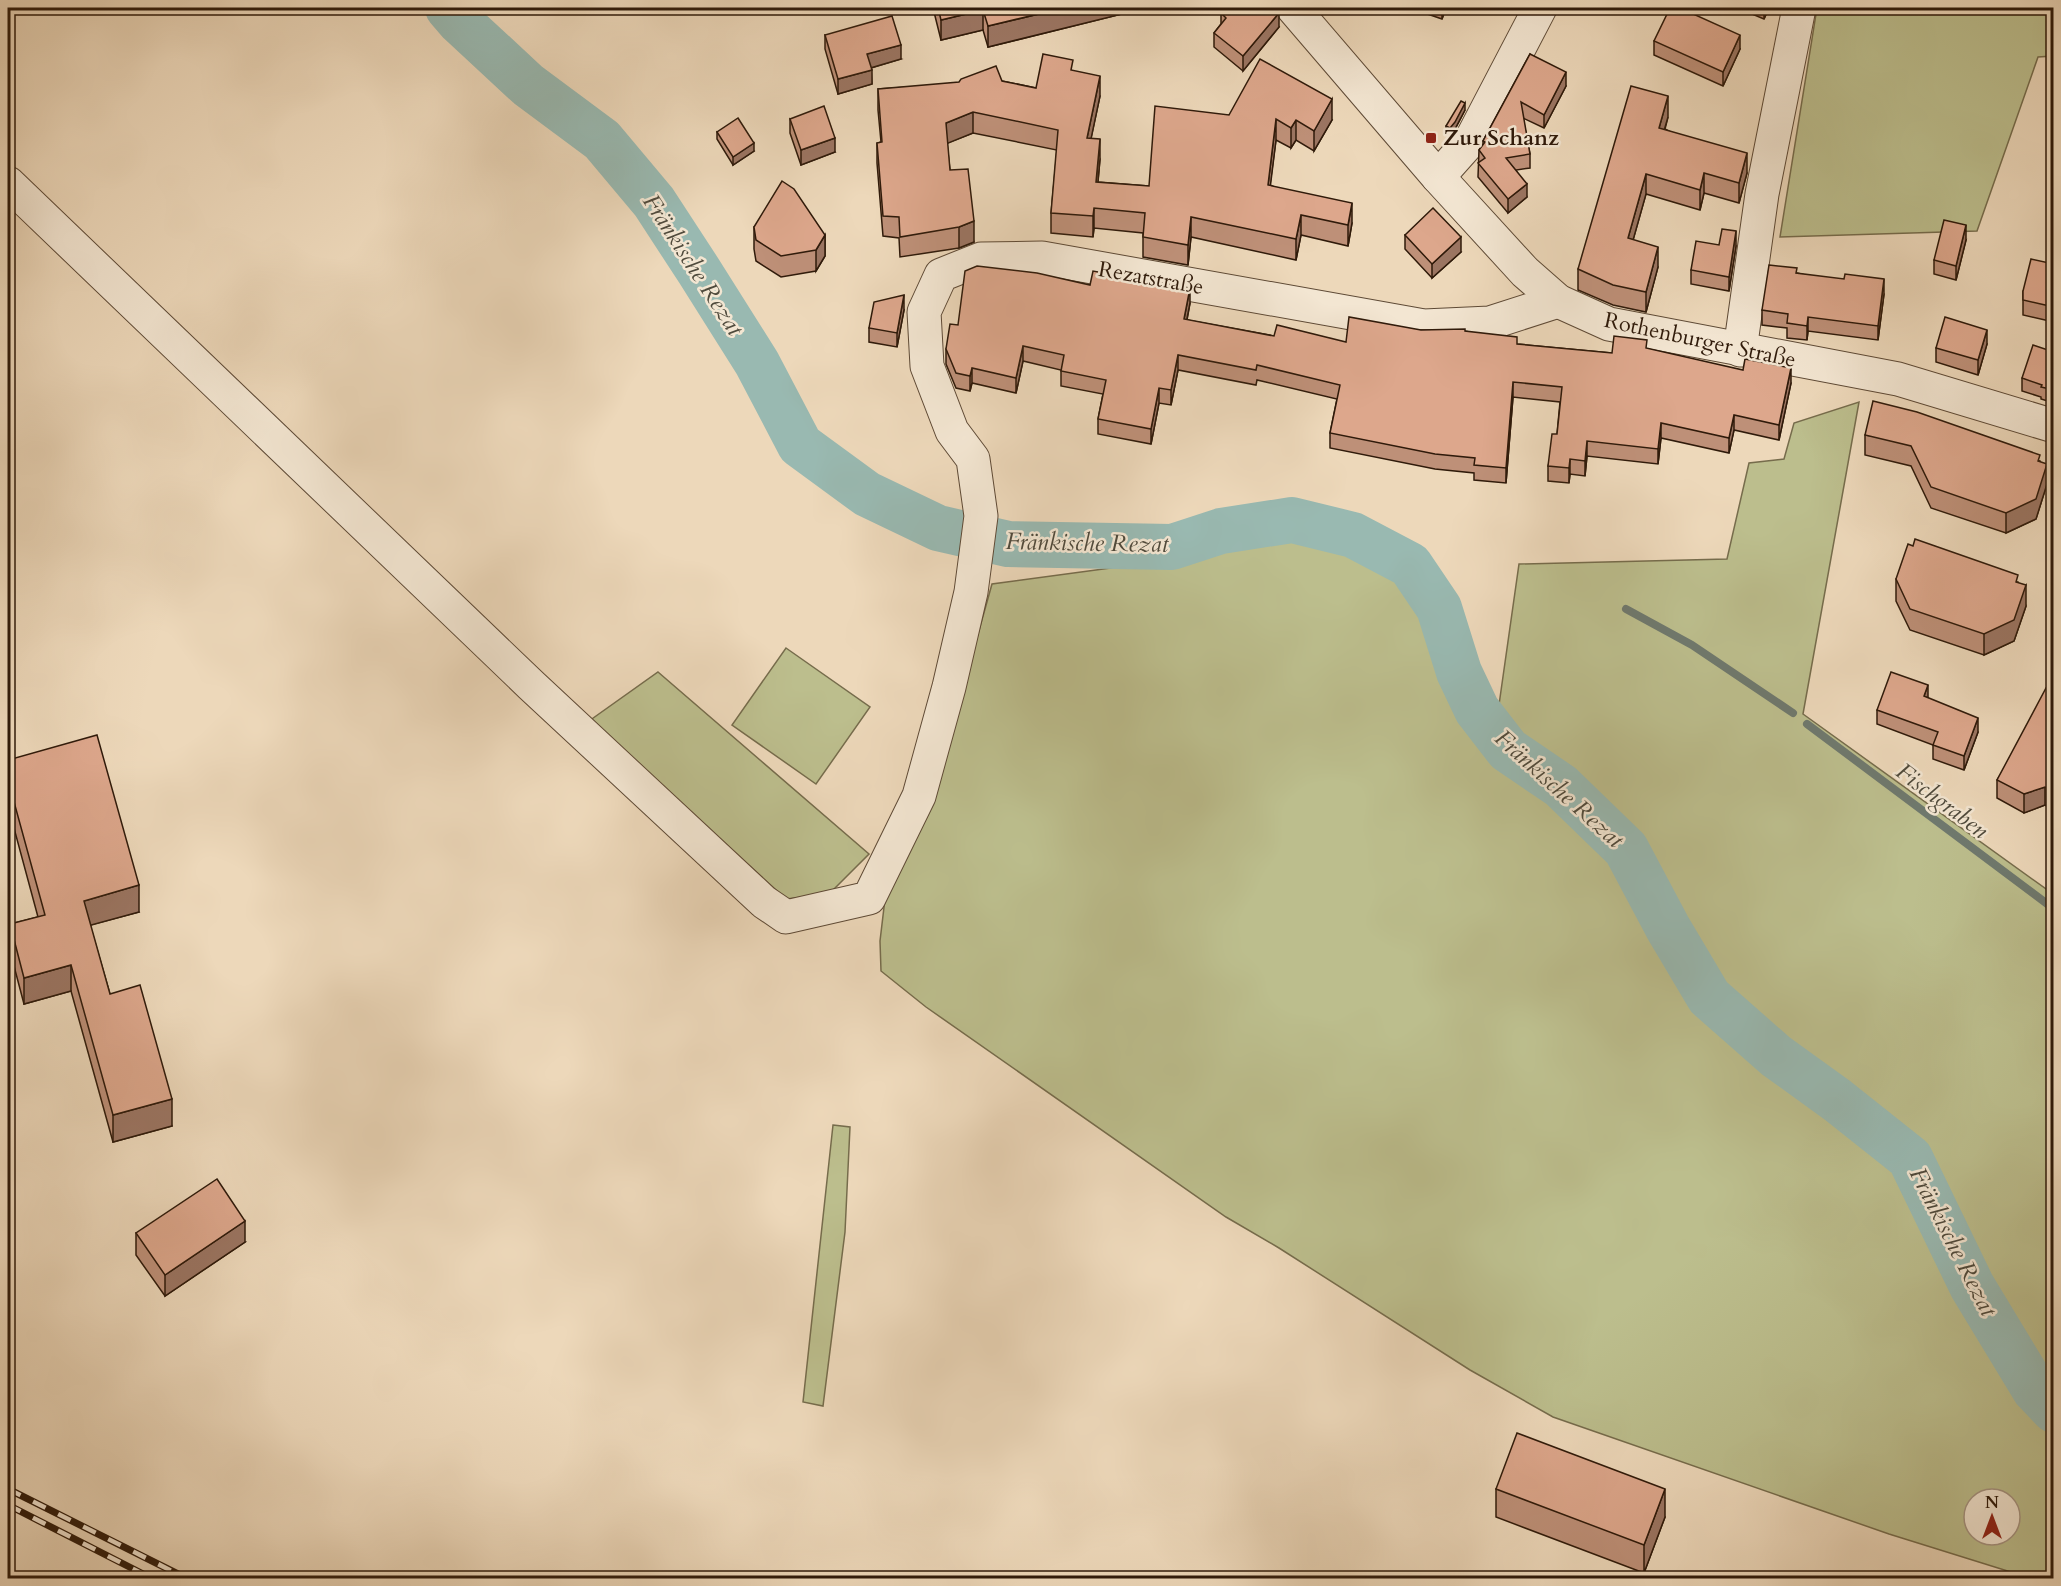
<svg xmlns="http://www.w3.org/2000/svg" width="2061" height="1586" viewBox="0 0 2061 1586" font-family="Cardo,serif">
<style>
.green{fill:#bcbe8d;stroke:#766c4c;stroke-width:1.5;fill-rule:evenodd}
.lines{fill:none;stroke-linecap:round;stroke-linejoin:round}
.stream{stroke:#6f796e;stroke-width:8}
.river{stroke:#99b9b1;stroke-width:46}
.minor-casing{stroke:#5e4a36;stroke-width:35}
.minor{stroke:#f3e6d2;stroke-width:33}
.rail-casing{stroke:#2f1a0a;stroke-width:7}
.rail{stroke:#f3e6d2;stroke-width:4.5;stroke-dasharray:14;stroke-linecap:butt}
.wall{fill:#be9078;stroke:#2f1a0a;stroke-width:1.5}
.shaded-wall{fill:#9b7562;stroke:#2f1a0a;stroke-width:1.5}
.building{fill:#dda78c;stroke:#2f1a0a;stroke-width:1.5}
.poi-dot{fill:#8f2418;stroke:#f3e6d2;stroke-width:2}
.labels{text-anchor:middle;dominant-baseline:central;stroke-width:5;stroke-linejoin:round;paint-order:stroke}
.poi-label{font-size:22px;font-weight:bold;fill:#2f1a0a;stroke:#f3e6d2;text-anchor:start}
.street-label{font-size:22px;fill:#2f1a0a;stroke:#f3e6d2}
.water-label{font-size:24px;font-style:italic;fill:#4f4a3c;stroke:#f3e6d2}
</style>
<rect width="100%" height="100%" fill="#edd8ba"/>
<filter id="stains"><feTurbulence type="fractalNoise" baseFrequency=".00333" numOctaves="4"/><feColorMatrix values="0 0 0 0 .2 0 0 0 0 .09 0 0 0 0 .02 0 0 0 .5 -.17"/></filter>
<radialGradient id="worn" r=".72"><stop offset=".6" stop-color="#630" stop-opacity="0"/><stop offset="1" stop-color="#630" stop-opacity=".3"/></radialGradient>
<!-- green -->
<g class="green">
<path d="M1817,8H2053V56L2038,57L1977,231L1780,237Z"/>
<path d="M1859,402L1803,714L2053,894V1578H2030L1889,1534L1553,1417L1470,1370L1279,1248L1226,1217L926,1007L881,971L880,941L885,899L933,795L992,584L1185,558L1272,536L1353,550L1412,587L1433,624L1450,697L1493,747L1519,564L1727,559L1749,463L1784,459L1794,423ZM1974,1499H2010V1535H1974Z"/>
<path d="M786,648L870,707L816,784L732,725Z"/>
<path d="M658,672L869,854L829,894L786,899L589,721Z"/>
<path d="M833,1125L850,1127L845,1232L823,1406L803,1402Z"/>
</g>
<g class="lines">
<!-- stream -->
<g class="stream">
<path d="M1626,609L1692,645L1793,713"/>
<path d="M1807,724L2054,909"/>
</g>
<!-- river -->
<path class="river" d="M448,8L460,22L528,85L602,140L654,202L699,271L757,363L800,445L867,494L938,528L1008,544L1172,547L1221,531L1292,520L1353,535L1410,565L1439,608L1459,672L1477,710L1508,750L1561,786L1626,849L1668,928L1709,997L1776,1056L1837,1100L1910,1158L1972,1286L2035,1390L2054,1410"/>
<!-- minor casing -->
<g class="minor-casing">
<g id="minor">
<path d="M1293,8L1438,177L1525,272L1558,301L1609,324L1898,379L2054,426"/>
<path d="M1438,177L1471,140L1540,8"/>
<path d="M8,183L531,685L764,902L786,917L869,898L919,796L949,687L971,592L981,516L973,459L952,431L927,366L924,312L941,275L981,259L1042,258L1424,326L1490,323L1558,301"/>
<path d="M1740,350L1762,194L1799,8"/>
</g>
</g>
<!-- minor -->
<use href="#minor" class="minor"/>
<!-- rail casing -->
<g class="rail-casing">
<g id="rail">
<path d="M8,1489L186,1578"/>
<path d="M8,1505L151,1578"/>
</g>
</g>
<!-- rail -->
<use href="#rail" class="rail"/>
</g>
<!-- wall -->
<g class="wall">
<path d="M933,8H1122V14L988,47L983,30L941,40Z"/>
<path d="M1410,8H1446L1442,19Z"/>
<path d="M1740,8H1769L1764,19L1740,9Z"/>
<path d="M1221,13L1279,27L1243,71L1214,47V33L1221,24Z"/>
<path d="M825,35L901,59L871,68L872,84L838,94L825,49Z"/>
<path d="M1654,41L1740,49L1723,86L1654,55Z"/>
<path d="M1530,54L1566,86L1544,128L1523,118L1530,154V168L1516,170L1527,197L1508,213L1478,177L1479,150L1483,144V141Z"/>
<path d="M1073,71L1100,96L1091,138L1100,159L1098,182L1149,186L1229,115L1332,120L1314,151L1296,140L1291,148L1276,140L1270,185L1352,223L1348,246L1301,235L1296,260L1191,237L1188,265L1143,257V233L1094,228L1093,237L1051,233V213L1057,150L973,133L947,143L950,170L974,242L959,248L900,257L899,238L883,236L877,163V143L881,142L878,110V89L1002,81L1036,88Z"/>
<path d="M1465,110L1455,129L1450,136L1446,134V126Z"/>
<path d="M1668,117L1665,129L1747,173L1739,203L1704,193L1700,210L1646,194L1633,240L1658,267L1646,312L1613,305L1578,290V269Z"/>
<path d="M790,119L835,152L801,165L790,133Z"/>
<path d="M717,132L754,151L733,165L717,139Z"/>
<path d="M754,227L825,235V256L816,271L781,277L756,261L754,249Z"/>
<path d="M1405,235L1461,252L1432,278L1405,249Z"/>
<path d="M1966,240L1956,280L1934,274V260Z"/>
<path d="M1719,245L1736,246L1729,291L1691,284V270Z"/>
<path d="M2054,264V322L2023,315V291Z"/>
<path d="M1797,273L1884,294L1878,340L1808,331L1807,340L1787,338V328L1762,325V310Z"/>
<path d="M1090,285L1190,303L1187,320L1274,336L1346,342L1421,330L1465,331L1517,344L1612,353L1647,349L1791,383L1779,440L1734,430L1729,453L1661,438L1658,464L1587,456L1585,476L1570,474L1569,483L1548,481V466L1557,434L1560,402L1513,397L1506,483L1474,480V473L1435,469L1330,448V433L1337,399L1257,380L1256,385L1178,370L1171,405L1159,403L1151,444L1098,434V419L1103,394L1061,386V370L1023,361L1016,393L972,383L970,391L956,388L946,364V349L958,325Z"/>
<path d="M904,310L897,347L869,342V328Z"/>
<path d="M1987,344L1978,375L1936,362V348Z"/>
<path d="M2054,352V403L2041,399V397L2022,391V378Z"/>
<path d="M1865,435L2040,461L2047,484L2036,519L2006,533L1931,508L1911,466L1865,455Z"/>
<path d="M1896,579L2018,582L2026,606L2014,641L1984,655L1910,630L1896,601Z"/>
<path d="M2054,692V810L2045,805L2024,813L1997,798V780Z"/>
<path d="M1928,698L1978,732L1964,770L1933,759V745L1877,724V710Z"/>
<path d="M8,760L139,912L90,925L110,994L172,1126L113,1142L71,991L24,1004L10,951V924L38,917L8,806Z"/>
<path d="M136,1233L245,1242L165,1296L136,1255Z"/>
<path d="M1496,1489L1665,1517L1644,1573L1496,1517Z"/>
</g>
<!-- shaded-wall -->
<g class="shaded-wall">
<path d="M1064,8H1122V14L988,47V26Z"/>
<path d="M1442,8H1446L1442,19Z"/>
<path d="M1764,8H1769L1764,19Z"/>
<path d="M983,10V30L941,40V20Z"/>
<path d="M1279,13V27L1243,71V56Z"/>
<path d="M1740,35V49L1723,86V72Z"/>
<path d="M901,45V59L867,69V54Z"/>
<path d="M872,70V84L838,94V79Z"/>
<path d="M1566,72V86L1544,128V115Z"/>
<path d="M1100,76V96L1087,158V138Z"/>
<path d="M1668,96V117L1659,148V128Z"/>
<path d="M1332,99V120L1314,151V131Z"/>
<path d="M1465,103V110L1455,129L1450,136V128Z"/>
<path d="M973,112V133L946,144V123Z"/>
<path d="M1276,119V140L1268,205V185Z"/>
<path d="M1296,120V140L1291,148V128Z"/>
<path d="M835,138V152L801,165V150Z"/>
<path d="M1100,139V159L1096,202V182Z"/>
<path d="M754,143V151L733,165V157Z"/>
<path d="M1747,153V173L1739,203V183Z"/>
<path d="M1704,173V193L1700,210V190Z"/>
<path d="M1646,174V194L1628,258V238Z"/>
<path d="M1527,184V197L1508,213V199Z"/>
<path d="M1352,203V223L1348,246V225Z"/>
<path d="M1094,208V228L1093,237V216Z"/>
<path d="M1301,215V235L1296,260V239Z"/>
<path d="M1191,217V237L1188,265V245Z"/>
<path d="M974,221V242L959,248V227Z"/>
<path d="M1966,225V240L1956,280V266Z"/>
<path d="M1736,231V246L1729,291V277Z"/>
<path d="M825,235V256L816,271V250Z"/>
<path d="M1461,237V252L1432,278V264Z"/>
<path d="M1658,247V267L1646,312V292Z"/>
<path d="M1884,279V294L1878,340V326Z"/>
<path d="M1190,288V303L1184,334V319Z"/>
<path d="M904,295V310L897,347V333Z"/>
<path d="M1808,317V331L1807,340V326Z"/>
<path d="M1987,330V344L1978,375V360Z"/>
<path d="M1023,346V361L1016,393V378Z"/>
<path d="M1178,355V370L1171,405V390Z"/>
<path d="M972,368V383L970,391V376Z"/>
<path d="M1791,368V383L1779,440V425Z"/>
<path d="M1513,382V397L1506,483V468Z"/>
<path d="M1159,388V403L1151,444V429Z"/>
<path d="M1734,415V430L1729,453V438Z"/>
<path d="M1661,423V438L1658,464V449Z"/>
<path d="M1587,441V456L1585,476V461Z"/>
<path d="M1570,459V474L1569,483V468Z"/>
<path d="M2047,464V484L2036,519L2006,533V513Z"/>
<path d="M2026,585V606L2014,641L1984,655V634Z"/>
<path d="M1928,685V700L1924,696Z"/>
<path d="M1978,718V732L1964,770V756Z"/>
<path d="M2045,787V805L2024,813V794Z"/>
<path d="M139,885V912L84,927V901Z"/>
<path d="M71,965V991L24,1004V978Z"/>
<path d="M172,1099V1126L113,1142V1115Z"/>
<path d="M245,1221V1242L165,1296V1275Z"/>
<path d="M1665,1489V1517L1644,1573V1545Z"/>
</g>
<!-- building -->
<g class="building">
<path d="M938,8H1064L988,26L983,10L941,20Z"/>
<path d="M1226,8H1272L1279,13L1243,56L1214,33L1226,18L1221,13Z"/>
<path d="M1670,8H1680L1740,35L1723,72L1654,41Z"/>
<path d="M892,16L901,45L867,54L872,70L838,79L825,35Z"/>
<path d="M1043,54L1073,60L1071,70L1100,76L1087,138L1100,139L1096,182L1149,186L1155,106L1229,115L1260,59L1332,99L1314,131L1296,120L1291,128L1276,119L1268,185L1352,203L1348,225L1301,215L1296,239L1191,217L1188,245L1143,237L1145,213L1094,208L1093,216L1051,213L1058,130L973,112L946,123L950,170L968,169L974,221L959,227L900,237L899,217L883,216L877,143L882,142L878,89L959,82L961,79L996,66L1002,81L1036,88Z"/>
<path d="M1530,54L1566,72L1544,115L1521,102L1530,154L1506,158L1527,184L1508,199L1478,163L1485,158L1479,150L1485,142L1483,141Z"/>
<path d="M1631,86L1668,96L1659,128L1747,153L1739,183L1704,173L1700,190L1646,174L1628,238L1658,247L1646,292L1613,285L1578,269Z"/>
<path d="M1461,101L1465,103L1455,122L1450,128L1446,126Z"/>
<path d="M824,106L835,138L801,150L790,119Z"/>
<path d="M738,118L754,143L733,157L717,132Z"/>
<path d="M782,181L794,189L825,235L816,250L781,256L756,240L754,227Z"/>
<path d="M1433,208L1461,237L1432,264L1405,235Z"/>
<path d="M1944,220L1966,225L1956,266L1934,260Z"/>
<path d="M1722,229L1736,231L1729,277L1691,270L1696,241L1719,245Z"/>
<path d="M2031,259L2054,264V307L2023,300V291Z"/>
<path d="M1769,265L1797,268L1796,273L1844,279L1845,274L1884,279L1878,326L1808,317L1807,326L1787,323L1788,314L1762,310Z"/>
<path d="M977,266L1037,273L1090,285L1093,271L1190,288L1184,319L1274,336L1277,325L1346,342L1349,317L1421,330L1465,329V331L1517,337V344L1612,353L1614,336L1647,340L1646,348L1743,370L1745,359L1791,368L1779,425L1734,415L1729,438L1661,423L1658,449L1587,441L1585,461L1570,459L1569,468L1548,466L1552,434H1557L1562,387L1513,382L1506,468L1474,465L1475,458L1435,454L1330,433L1340,385L1257,365L1256,370L1178,355L1171,390L1159,388L1151,429L1098,419L1106,380L1061,371L1064,355L1023,346L1016,378L972,368L970,376L956,373L946,349L950,324L958,325L965,271Z"/>
<path d="M904,295L897,333L869,328L874,302Z"/>
<path d="M1945,317L1987,330L1978,360L1936,348Z"/>
<path d="M2033,345L2054,352V390L2041,387L2042,385L2022,378Z"/>
<path d="M1873,401L1917,412L2040,455L2038,461L2047,464L2036,499L2006,513L1931,487L1911,446L1865,435Z"/>
<path d="M1915,539L2018,575L2016,582L2026,585L2014,620L1984,634L1910,609L1896,579L1908,544L1913,546Z"/>
<path d="M1891,672L1928,685L1924,696L1978,718L1964,756L1933,745L1938,732L1877,710Z"/>
<path d="M2046,688L2054,692V791L2045,787L2024,794L1997,780Z"/>
<path d="M97,735L139,885L84,901L110,994L140,985L172,1099L113,1115L71,965L24,978L10,924L45,915L8,780V760Z"/>
<path d="M217,1179L245,1221L165,1275L136,1233Z"/>
<path d="M1517,1433L1665,1489L1644,1545L1496,1489Z"/>
</g>
<!-- markers -->
<rect class="poi-dot" x="1425" y="132" width="12" height="12" rx="3"/>
<g class="labels">
<!-- poi labels -->
<g class="poi-label">
<text x="1443" y="138">Zur Schanz</text>
</g>
<!-- street labels -->
<g class="street-label">
<text transform="translate(1151 278) rotate(10)">Rezatstraße</text>
<text transform="translate(1700 340) rotate(12)">Rothenburger Straße</text>
</g>
<!-- water labels -->
<g class="water-label">
<text transform="translate(693 265) rotate(57)">Fränkische Rezat</text>
<text transform="translate(1087 543) rotate(1)">Fränkische Rezat</text>
<text transform="translate(1559 789) rotate(42)">Fränkische Rezat</text>
<text transform="translate(1942 801) rotate(37)">Fischgraben</text>
<text transform="translate(1953 1242) rotate(63)">Fränkische Rezat</text>
</g>
</g>
<!-- margin -->
<rect width="2061" height="1586" fill="none" stroke="#edd8ba" stroke-width="30"/>
<rect x="9" y="9" width="2043" height="1568" fill="none" stroke="#2f1a0a" stroke-width="3"/>
<rect x="15" y="15" width="2031" height="1556" fill="none" stroke="#2f1a0a" stroke-width="1.5"/>
<!-- north arrow -->
<g transform="translate(1992 1517)"><circle r="28" fill="#f3e6d2" stroke="#a59482" stroke-width="1.5"/>
<path d="M0-4.5L10 22L0 15L-10 22Z" fill="#8f2418"/>
<text y="-9" font-size="16" font-weight="bold" text-anchor="middle" fill="#2f1a0a">N</text>
</g>
<rect width="100%" height="100%" filter="url(#stains)"/>
<rect width="100%" height="100%" fill="url(#worn)"/>
</svg>
